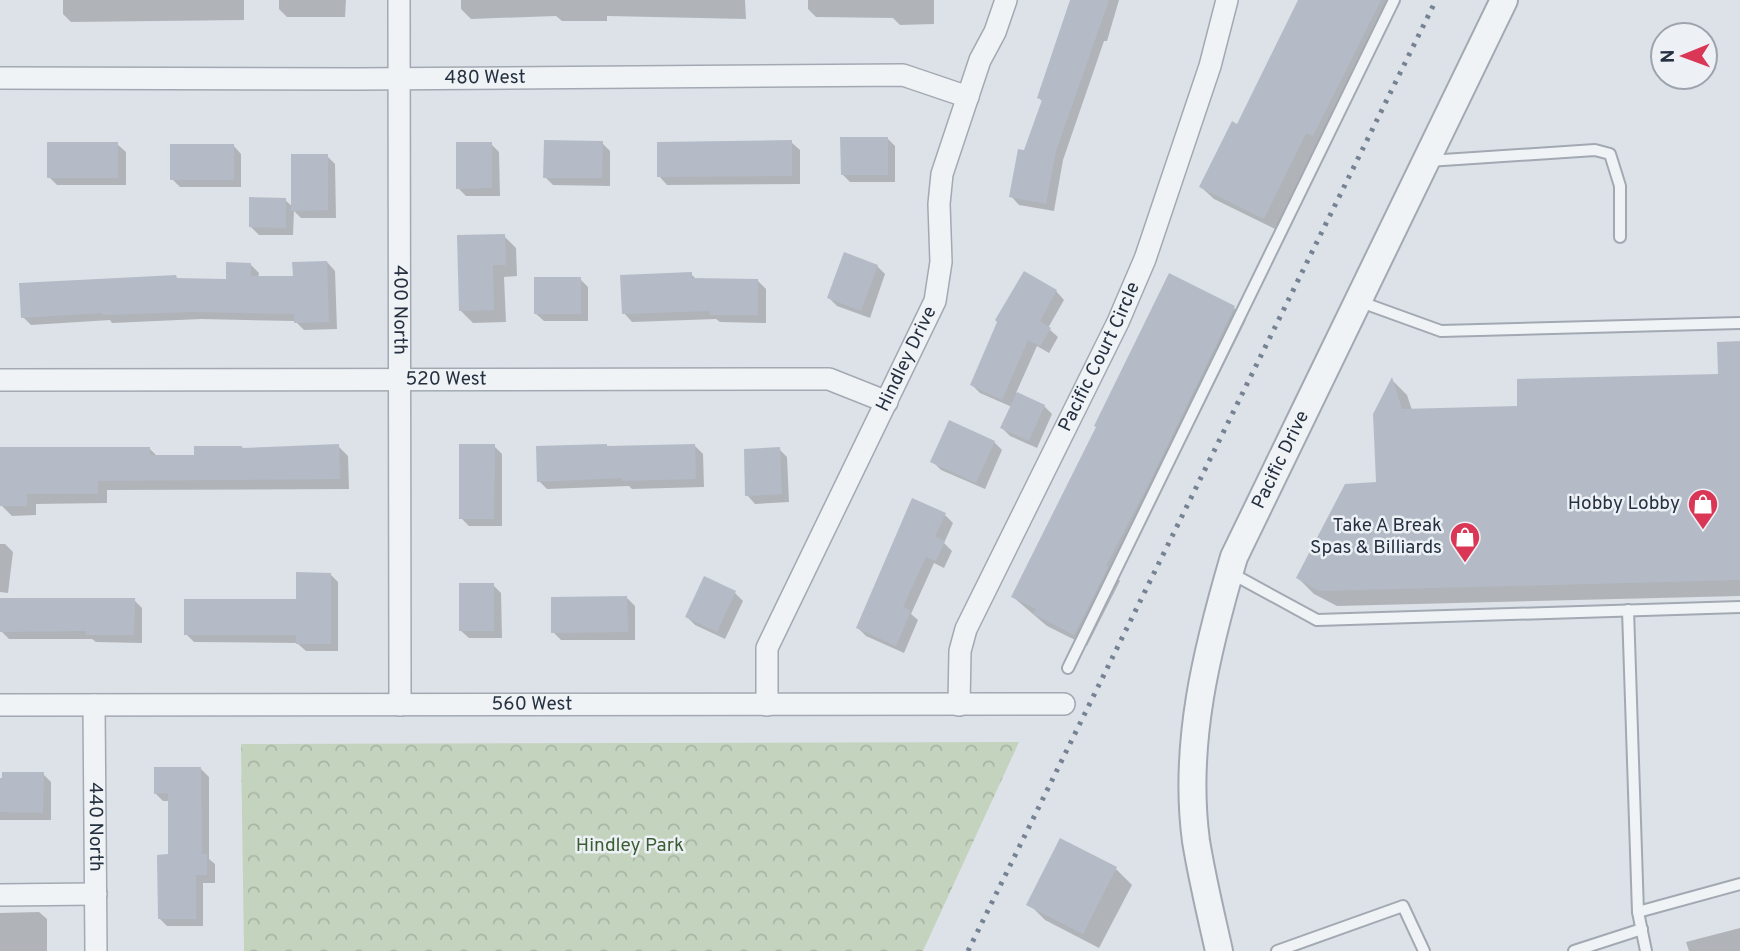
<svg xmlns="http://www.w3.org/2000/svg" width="1740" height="951" viewBox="0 0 1740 951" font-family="Overpass,sans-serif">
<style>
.forest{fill:url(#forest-crowns)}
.shadow{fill:#0003}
.building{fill:#b4bbc6}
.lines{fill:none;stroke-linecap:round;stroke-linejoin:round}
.service-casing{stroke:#a2a9b2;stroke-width:14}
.minor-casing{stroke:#a2a9b2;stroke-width:24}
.tertiary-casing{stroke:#a2a9b2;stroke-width:30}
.service{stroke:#f0f3f6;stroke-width:10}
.minor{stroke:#f0f3f6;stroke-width:21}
.tertiary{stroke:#f0f3f6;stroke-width:26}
.rail{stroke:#758293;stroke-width:5;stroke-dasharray:3.5 7;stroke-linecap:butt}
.labels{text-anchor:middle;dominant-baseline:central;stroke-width:5;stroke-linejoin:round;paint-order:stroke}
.street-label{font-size:19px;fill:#253040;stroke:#edf1f6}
.poi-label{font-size:19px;fill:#253040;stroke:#edf1f6;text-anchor:end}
.park-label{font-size:19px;fill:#3b5d32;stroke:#edf1f6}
</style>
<defs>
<pattern id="forest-crowns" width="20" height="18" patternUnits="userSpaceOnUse" patternTransform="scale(1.75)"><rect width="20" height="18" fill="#c4d3be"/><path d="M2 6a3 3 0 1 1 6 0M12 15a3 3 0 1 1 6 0" fill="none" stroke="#a8b5a4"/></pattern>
</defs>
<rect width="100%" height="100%" fill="#dde2e8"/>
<!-- forest -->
<path class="forest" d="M1019,742L923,951H244L241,744Z"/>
<!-- shadow -->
<g class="shadow">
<path d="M63,0H244V20L71,22L63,14Z"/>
<path d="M279,0H346L345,17H287L279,9Z"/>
<path d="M461,0H745L746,19L607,16V21H562L556,16L471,19L461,9Z"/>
<path d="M808,0H934V24L900,25L893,18L816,17L808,9Z"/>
<path d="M1071,0H1119L1107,41H1104L1063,160L1054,211L1019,205L1011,196L1043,102L1039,98Z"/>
<path d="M1301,0H1400L1325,147L1277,230L1214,199L1201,187L1238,126Z"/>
<path d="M887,138L895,146V182H850L842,174Z"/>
<path d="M791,142L800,150V184L667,185L659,176Z"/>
<path d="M602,143L610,151V186L553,185L545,177Z"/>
<path d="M117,144L126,152V185H57L49,177Z"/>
<path d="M491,144L499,152L500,196H466L458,188Z"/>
<path d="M233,145L241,154V187H180L172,179Z"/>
<path d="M327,156L335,164L336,218H301L294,211L293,235H259L251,227L285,200L293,207Z"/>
<path d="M504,236L516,248L517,276L504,277L506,322L473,323L460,310Z"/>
<path d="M327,262L335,271L337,329L304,330L295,321L201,319L112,323L110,320L31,325L23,317L179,280H227L250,264L259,273L258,278H294Z"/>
<path d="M877,266L885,274L870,318L837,306L829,298Z"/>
<path d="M691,274L697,280L758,281L766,289V323L720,322L716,319L632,322L624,313Z"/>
<path d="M580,279L588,287V321H544L535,313Z"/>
<path d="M1056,291L1064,300L1048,328L1058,337L1049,353L1037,346L1016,393L1044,406L1052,414L1037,448L1010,436L1002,428L1012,407L980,393L972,385Z"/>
<path d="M1234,308L1246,320L1118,578L1120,581L1087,646L1047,626L1013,597Z"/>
<path d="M1740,343V596L1337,606L1314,594L1298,578L1378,484L1392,380L1407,395L1412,410L1519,407L1719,375Z"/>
<path d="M994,442L1002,450L985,489L941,470L933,462Z"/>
<path d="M606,445L609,448L695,446L703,454L704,487L632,489L629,486L547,489L539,481Z"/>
<path d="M338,446L348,456L349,489L107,490V503L36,504V515L12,516L2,506V449L149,448L158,457H196L242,447L244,450Z"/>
<path d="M494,446L502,454V526H469L461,518Z"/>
<path d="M779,449L787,457L789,502L755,504L747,495Z"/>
<path d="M945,515L953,523L944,543L952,551L944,568L934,563L911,614L918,620L904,653L866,636L858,628Z"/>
<path d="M0,544H5L13,552L8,593L0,592Z"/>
<path d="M330,574L338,582V651H306L297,643L194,642L186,634L298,601Z"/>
<path d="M493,585L501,593L502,638H469L460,630Z"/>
<path d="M735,593L743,601L725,639L695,625L687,617Z"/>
<path d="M627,598L635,606V640H561L553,632Z"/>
<path d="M134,600L142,608V643L96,642L92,639H9L1,631Z"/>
<path d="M201,769L209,777V859L215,864V883H203V926H167L159,918L170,856V801H163L155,793Z"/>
<path d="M43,774L51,782V820H0V780Z"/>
<path d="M1116,869L1132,885L1099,948L1045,920L1029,904Z"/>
<path d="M39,912L47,919V951H0V913Z"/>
<path d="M1740,928V951H1689L1686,942Z"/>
</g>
<!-- building -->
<g class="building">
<path d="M1070,0H1109L1056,151L1046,204L1009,197L1018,149L1024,150L1042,100L1037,98Z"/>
<path d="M1298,0H1381L1313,136L1306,133L1264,219L1199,187L1232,121L1237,124Z"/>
<path d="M840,137H888V175H841Z"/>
<path d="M544,140L603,141L602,178H543Z"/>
<path d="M792,140V176L657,177V142Z"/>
<rect x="47" y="142" width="71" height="36"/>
<path d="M456,142H492V188L456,189Z"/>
<rect x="170" y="144" width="64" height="36"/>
<path d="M291,154H328V210L291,211Z"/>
<path d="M249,197L286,198V228L249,227Z"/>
<path d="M505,234L506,265H493L494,310L459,311L457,235Z"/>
<path d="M844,252L878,265L861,311L827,298Z"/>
<path d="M327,261L329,322L294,323V314L192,312L103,315L102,313L21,318L19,283L176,275L177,278L226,279V262L251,263V276H293L292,262Z"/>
<path d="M1024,271L1057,290L1040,321L1051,328L1040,346L1028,340L1002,400L970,385L997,322L995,320Z"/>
<path d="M692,272V278L758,279V315H710V311L622,314L620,275Z"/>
<path d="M1169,273L1235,306L1150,481L1106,566L1108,567L1074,635L1033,614L1036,609L1011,597L1096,427L1094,426Z"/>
<rect x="534" y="277" width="47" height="37"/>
<path d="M1740,341V580L1319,591L1296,578L1345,484L1376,482L1373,414L1392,377L1402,409L1517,406V379L1718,374L1717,342Z"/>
<path d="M1017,392L1045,405L1029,441L1000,428Z"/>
<path d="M949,420L995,441L976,483L930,462Z"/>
<path d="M339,444L340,479L98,481V494H27V506H0V447H150V455H194V446H242V448Z"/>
<path d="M459,444H495L494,519H459Z"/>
<path d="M607,444V446L695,444L696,479L622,481V478L537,482L536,446Z"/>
<path d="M780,447L782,494L745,496L744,449Z"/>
<path d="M912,498L946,513L935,537L945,541L936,561L926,557L903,607L911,611L896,646L856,628Z"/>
<path d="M296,572L331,573V644H296V635H184V599H296Z"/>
<path d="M704,576L736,591L717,632L685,617Z"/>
<rect x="459" y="583" width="35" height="48"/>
<path d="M627,596L628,632L551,633V597Z"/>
<path d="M0,598H135L134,635H86V631L0,632Z"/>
<path d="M154,767H201L202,854H207V875H196V919H158L157,855L168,854V793L154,794Z"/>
<path d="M2,772H44L43,813L0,812V778H2Z"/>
<path d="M1060,838L1117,867L1083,934L1026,905Z"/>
</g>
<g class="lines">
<!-- service casing -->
<g class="service-casing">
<g id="service">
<path d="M1428,161L1595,150L1610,154L1620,186V237"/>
<path d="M1358,301L1441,331L1740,323"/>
<path d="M1229,572L1317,620L1740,607"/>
<path d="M1628,610L1638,912L1646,951"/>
<path d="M1068,668L1394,0"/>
<path d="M1638,912L1740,884"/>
<path d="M1277,951L1403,906L1424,951"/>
<path d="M1574,951L1642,929"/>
</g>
</g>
<!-- minor casing -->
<g class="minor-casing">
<g id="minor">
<path id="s1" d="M399,0L400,705"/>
<path id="s2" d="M0,78L357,79L903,75L968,97"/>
<path id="s3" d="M0,380L829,379L887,402"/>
<path id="s4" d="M0,705L1064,704"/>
<path id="s5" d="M94,705L96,951"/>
<path id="s6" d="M767,705V648L935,301L941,262L939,204L942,174L980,60L995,32L1006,0"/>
<path id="s7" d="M959,705L960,651L966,629L1118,322L1145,259L1210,66L1227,0"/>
<path d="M0,895L96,894"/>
</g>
</g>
<!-- tertiary casing -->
<g class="tertiary-casing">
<g id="tertiary">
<path id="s8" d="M1219,951C1211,915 1202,878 1196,841C1183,744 1207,649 1234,557L1504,0"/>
</g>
</g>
<!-- service -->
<use href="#service" class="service"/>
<!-- minor -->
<use href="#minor" class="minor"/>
<!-- tertiary -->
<use href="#tertiary" class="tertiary"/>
<!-- rail -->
<path class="rail" d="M968,951L1436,0"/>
</g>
<!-- icons -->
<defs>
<g id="shop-pin" transform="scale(1.575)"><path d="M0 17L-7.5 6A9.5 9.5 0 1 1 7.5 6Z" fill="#d93755" stroke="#edf1f6"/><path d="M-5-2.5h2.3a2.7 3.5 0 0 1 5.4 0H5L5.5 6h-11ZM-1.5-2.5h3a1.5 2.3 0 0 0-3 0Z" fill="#fff"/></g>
</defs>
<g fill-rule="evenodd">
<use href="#shop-pin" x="1703" y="504"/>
<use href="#shop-pin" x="1465" y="537"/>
</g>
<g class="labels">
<!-- street labels -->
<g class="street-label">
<text stroke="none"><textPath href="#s2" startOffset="485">480 West</textPath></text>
<text stroke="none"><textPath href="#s1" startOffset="310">400 North</textPath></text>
<text stroke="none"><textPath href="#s7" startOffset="380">Pacific Court Circle</textPath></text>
<text stroke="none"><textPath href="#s6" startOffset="378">Hindley Drive</textPath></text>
<text stroke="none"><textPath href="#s3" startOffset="446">520 West</textPath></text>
<text stroke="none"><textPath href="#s8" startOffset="509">Pacific Drive</textPath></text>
<text stroke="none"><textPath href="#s4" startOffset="532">560 West</textPath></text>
<text stroke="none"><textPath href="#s5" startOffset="122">440 North</textPath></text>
</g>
<!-- poi labels -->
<g class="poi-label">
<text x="1680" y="504">Hobby Lobby</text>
<text x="1442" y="526">Take A Break<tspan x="1442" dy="22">Spas &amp; Billiards</tspan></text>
</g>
<!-- park labels -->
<g class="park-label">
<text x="630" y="846">Hindley Park</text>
</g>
</g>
<!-- north arrow -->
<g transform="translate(1684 56) rotate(269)"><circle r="33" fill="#edf1f6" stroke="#9da4ad" stroke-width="2"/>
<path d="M0-5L12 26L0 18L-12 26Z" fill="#d93755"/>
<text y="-10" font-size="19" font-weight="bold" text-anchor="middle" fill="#253040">N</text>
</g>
</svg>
